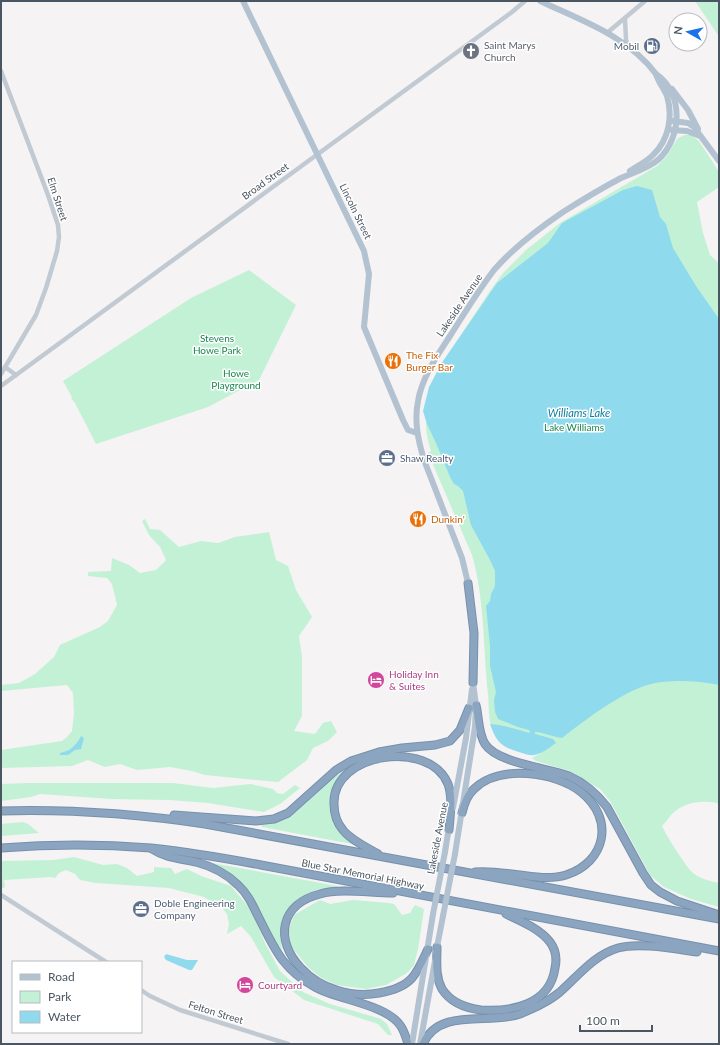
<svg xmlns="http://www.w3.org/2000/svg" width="720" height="1045" viewBox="0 0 720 1045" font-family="Lato,sans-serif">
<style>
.green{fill:#c3f1d5}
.water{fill:#90daee}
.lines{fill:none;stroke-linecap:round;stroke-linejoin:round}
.highway-casing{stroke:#7690ad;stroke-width:9}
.minor{stroke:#c1cad2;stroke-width:4.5}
.major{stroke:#b3c2d1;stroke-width:6}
.highway{stroke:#8ba5c1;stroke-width:7}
.major-bridge{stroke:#b3c2d1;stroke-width:6}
.labels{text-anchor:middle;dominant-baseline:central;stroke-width:3;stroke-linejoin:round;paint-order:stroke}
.worship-label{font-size:10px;fill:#5b616d;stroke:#fff;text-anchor:start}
.service-label{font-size:10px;fill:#4e5e75;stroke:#fff;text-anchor:start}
.street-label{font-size:10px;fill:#4a5661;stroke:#fff}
.park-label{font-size:10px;fill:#17864f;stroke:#fff}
.food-label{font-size:10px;fill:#c56008;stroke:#fff;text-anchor:start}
.hotel-label{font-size:10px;fill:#b23c85;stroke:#fff;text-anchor:start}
.water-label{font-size:11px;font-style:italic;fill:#0c7c9b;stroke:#fff}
</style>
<rect width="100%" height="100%" fill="#f5f3f3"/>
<!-- green -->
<g class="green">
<path d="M695,1H719V34L718,35Z"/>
<path d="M685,135H691L699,141L719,172V187L697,202L703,233L710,255L719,263V807L717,803C701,800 684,802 672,814C669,817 666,822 662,826C666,835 686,867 693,873C700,879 710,881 719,883V907L691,899L664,887L650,875L610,801L600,789L570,771L536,761L532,758L541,753C523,748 504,746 493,730C488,723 489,703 488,694C483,648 485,600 472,555L428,453L431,451C424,429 425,417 430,395C432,387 433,379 437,371L490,291L503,273L526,250L560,223L657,166L666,157L678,138Z"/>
<path d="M249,270L296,305L259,380L208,407L96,444L75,403L71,398L72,397L63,381L191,298Z"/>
<path d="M145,519L150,529L160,530L179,547L201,541L218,543L235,537L269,532L276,560L288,566L296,590L312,617L299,636L302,657V716L294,731L315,734L323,723L331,721L337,732L328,741L313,748L307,760L278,782L205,775L192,771L170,767L137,770L120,764L105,767L88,760L72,766L1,768V750L62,741L67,737L72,731L74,713L73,693L67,685L1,691V685L19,683L35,674L54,657L60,645L100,627L108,621L117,605L112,584L107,578L88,576V572L111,571L112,558L129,565L140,573L156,570L166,560L160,547L149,535L142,521Z"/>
<path d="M347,768C342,775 336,780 333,788C325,809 335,831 353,842L352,844L262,827L261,824L277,821Z"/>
<path d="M27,783H173L213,788L251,784L273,789L277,793L283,794L295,785L300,788L280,804L264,812L208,803L169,800L112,799L40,794L31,797L1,801V784Z"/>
<path d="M23,822L28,824L39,833L1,836V824Z"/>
<path d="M74,857L103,865L117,864L127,868L137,876L154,872V867L171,868L175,874L187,869L201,876L231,886L251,910L265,943L280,971L303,992L330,1004L381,1019L387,1024L392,1035H388L378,1024L304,1000L274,977L251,937L241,926L227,934L229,924L227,914L223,909L204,897L169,888L96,883L80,880L75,874L66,870L59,873L55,878L51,877L4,880L5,887L1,889V861L54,860Z"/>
<path d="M212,863L337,886V888C332,888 326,888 321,889C299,893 282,911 280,933C280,940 283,947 281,954C267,931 258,895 236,878C228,872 219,869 211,866Z"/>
<path d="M320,900L330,904L353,900L389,903L394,904L402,915L410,913L415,905L424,909L418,949L414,965L407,973L386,985L366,989L336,985L320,977L308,967L290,945L289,930L294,915Z"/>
</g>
<!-- water -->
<g class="water">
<path d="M637,186L652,190L660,217L666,224L673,248L696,286L719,319V685C698,681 672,679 651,684C623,691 585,720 562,738C554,737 542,732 535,732V734L553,739L556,743C550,747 542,754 534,755C530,756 526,754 522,753C502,747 497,744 490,724C503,725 516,729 529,733L530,731L529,730L518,727L498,719L495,712L494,700L496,692L490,666V646L486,606L490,601L491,594L495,586V571L490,560L471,525L463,491L458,486L454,484L450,477L436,443L427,424L423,411L429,387L443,361L497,283L548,243L562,223L623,190Z"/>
<path d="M81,736L84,738L81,749L75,750L68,755H60V753C70,751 76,746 81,736Z"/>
<path d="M166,954L187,960H198L192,970H189L166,960L164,957Z"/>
</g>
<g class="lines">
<!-- highway casing -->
<g class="highway-casing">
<g id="highway">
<path d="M468,583L474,633L473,683"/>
<path d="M476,705C479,717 478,733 485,744C497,763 548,768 569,776C585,783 597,794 607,807L643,873L651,885L660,892L677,901L719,915"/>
<path d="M1,811C70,809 137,814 205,824L719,919"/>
<path d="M462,813C464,804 467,795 474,789C499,764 556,772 581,792C615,819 606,862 566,875C540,883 504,869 475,872"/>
<path d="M174,815L256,821L274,819L288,813L336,770L351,761L379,752L402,748L435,745L450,741L460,730L469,708"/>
<path d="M1,848C51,844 102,844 151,848C188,852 224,858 261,865L719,951"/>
<path d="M152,849C168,859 179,858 196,862C211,866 227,874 238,885C248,894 253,906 259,918C274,948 283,970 315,987C338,1000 385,1004 400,1025C404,1030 406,1037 408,1044"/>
<path d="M378,854C366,847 351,840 343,830C337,823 334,813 334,804C332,752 430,739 448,784C453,798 450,816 449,830"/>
<path d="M393,893C370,893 341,888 320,894C280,904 274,940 301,968C320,989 352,998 379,993C391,991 404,987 412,978C419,970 423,959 428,949"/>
<path d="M437,947C437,961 435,976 442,989C451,1003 465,1008 481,1010C511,1012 550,1005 555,968C557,959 556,950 550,942C540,929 521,921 506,914"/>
<path d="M423,1044C439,1007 489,1025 520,1014C534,1008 548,1002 560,992C578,976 594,955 618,948C638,942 675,949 697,952"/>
</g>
</g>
<!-- minor -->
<g class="minor">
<path d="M625,19L626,40L629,47"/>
<path d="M607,33L645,1"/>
<path d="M1,71L48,195L58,225L59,237L57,251L46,288L36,315L1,374"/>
<path d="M5,367L16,375"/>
<path d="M1,386L512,12L525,1"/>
<path d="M1,895L106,962"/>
<path d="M141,990L150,996L180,1010L288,1044"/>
</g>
<!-- major -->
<g class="major">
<path d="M243,1L364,251L369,274L364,327L403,420L408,430L417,433"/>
<path d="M540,1C580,20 628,36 656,74C658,82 664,88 667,96C673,116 669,140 653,155C646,162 637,166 630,171"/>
<path d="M672,89L688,110L698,129"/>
<path d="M673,121L688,123L694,127L719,161"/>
<path d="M672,130L687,131L700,136"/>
<path d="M468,583L462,558L424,460C418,440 414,421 418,401C422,377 437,356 450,336C464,314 478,291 494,270C514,247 538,229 563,212C582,200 602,188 621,178C633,173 649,168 659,159C682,137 684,93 656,74"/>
<path d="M453,808L466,738L472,689"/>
<path d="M445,852L449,827"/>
<path d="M455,854L475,727L476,705L473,683"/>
<path d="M436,952L443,916"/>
<path d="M412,1044L433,914"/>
<path d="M420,1044L435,961"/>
</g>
<!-- highway -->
<use href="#highway" class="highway"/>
<!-- major-bridge -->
<g class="major-bridge">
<path d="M433,914L445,852"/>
<path d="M443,916L455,854"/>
</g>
</g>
<!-- icons -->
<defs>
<g id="fuel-disc" transform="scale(0.9)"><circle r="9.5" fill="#5c6f8a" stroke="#fff"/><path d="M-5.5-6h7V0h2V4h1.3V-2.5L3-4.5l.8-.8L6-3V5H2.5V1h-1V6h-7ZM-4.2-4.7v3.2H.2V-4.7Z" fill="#fff"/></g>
<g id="church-disc" transform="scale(0.9)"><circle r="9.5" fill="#6b7280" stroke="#fff"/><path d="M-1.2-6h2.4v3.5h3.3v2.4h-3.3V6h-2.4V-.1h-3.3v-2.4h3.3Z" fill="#fff"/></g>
<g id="restaurant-disc" transform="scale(0.9)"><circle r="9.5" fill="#e8710a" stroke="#fff"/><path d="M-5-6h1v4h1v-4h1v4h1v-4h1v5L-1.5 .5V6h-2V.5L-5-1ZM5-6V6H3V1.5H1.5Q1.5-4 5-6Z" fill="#fff"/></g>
<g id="office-disc" transform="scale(0.9)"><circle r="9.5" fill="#5c6f8a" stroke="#fff"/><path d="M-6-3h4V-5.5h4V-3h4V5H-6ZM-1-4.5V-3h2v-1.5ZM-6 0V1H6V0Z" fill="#fff"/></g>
<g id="hotel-disc" transform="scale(0.9)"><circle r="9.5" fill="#d1479c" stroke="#fff"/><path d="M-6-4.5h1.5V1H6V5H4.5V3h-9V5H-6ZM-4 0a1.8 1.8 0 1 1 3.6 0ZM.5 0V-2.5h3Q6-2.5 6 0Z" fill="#fff"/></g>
</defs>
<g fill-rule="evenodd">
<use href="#fuel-disc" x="652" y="46"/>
<use href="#church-disc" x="471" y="51"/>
<use href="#restaurant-disc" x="393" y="361"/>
<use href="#office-disc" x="387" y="458"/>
<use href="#restaurant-disc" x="418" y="519"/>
<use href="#hotel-disc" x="376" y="680"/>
<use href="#office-disc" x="141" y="909"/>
<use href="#hotel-disc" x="245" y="985"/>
</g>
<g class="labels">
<!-- worship labels -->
<g class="worship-label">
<text x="484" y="45">Saint Marys<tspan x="484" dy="12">Church</tspan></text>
</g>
<!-- service labels -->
<g class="service-label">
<text x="639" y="46" text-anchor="end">Mobil</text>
<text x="400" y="458">Shaw Realty</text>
<text x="154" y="903">Doble Engineering<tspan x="154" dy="12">Company</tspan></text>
</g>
<!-- street labels -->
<g class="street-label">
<text transform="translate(265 181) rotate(-36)">Broad Street</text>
<text transform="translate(58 199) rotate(72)">Elm Street</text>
<text transform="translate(356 211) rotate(64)">Lincoln Street</text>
<text transform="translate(459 305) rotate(-56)">Lakeside Avenue</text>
<text transform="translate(437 838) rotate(-79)">Lakeside Avenue</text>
<text transform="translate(363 874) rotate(11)">Blue Star Memorial Highway</text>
<text transform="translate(216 1012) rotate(17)">Felton Street</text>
</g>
<!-- park labels -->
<g class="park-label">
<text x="217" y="338">Stevens<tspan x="217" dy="12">Howe Park</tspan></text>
<text x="236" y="373">Howe<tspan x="236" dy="12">Playground</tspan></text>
<text x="574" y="427">Lake Williams</text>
</g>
<!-- food labels -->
<g class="food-label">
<text x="406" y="355">The Fix<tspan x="406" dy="12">Burger Bar</tspan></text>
<text x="431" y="519">Dunkin'</text>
</g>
<!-- hotel labels -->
<g class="hotel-label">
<text x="389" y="674">Holiday Inn<tspan x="389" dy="12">&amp; Suites</tspan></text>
<text x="258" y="985">Courtyard</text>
</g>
<!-- water labels -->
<g class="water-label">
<text x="579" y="412">Williams Lake</text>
</g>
</g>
<!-- border -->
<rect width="720" height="1045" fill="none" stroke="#4a5661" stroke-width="4"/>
<!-- legend -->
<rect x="12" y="961" width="130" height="72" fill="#ffffff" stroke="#b7bbc0"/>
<rect x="20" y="974" width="20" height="6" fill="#b3c2d1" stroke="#b7bbc0"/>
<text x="48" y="981" font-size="12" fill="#4a5661">Road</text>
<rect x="20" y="991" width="20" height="12" fill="#c3f1d5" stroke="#b7bbc0"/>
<text x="48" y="1001" font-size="12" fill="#4a5661">Park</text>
<rect x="20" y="1011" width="20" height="12" fill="#90daee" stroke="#b7bbc0"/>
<text x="48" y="1021" font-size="12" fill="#4a5661">Water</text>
<!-- north arrow -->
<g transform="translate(688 32) rotate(278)"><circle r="19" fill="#ffffff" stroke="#b7bbc0"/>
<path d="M0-3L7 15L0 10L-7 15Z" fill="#1a73e8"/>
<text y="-6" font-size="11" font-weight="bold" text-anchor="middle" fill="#4a5661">N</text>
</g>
<!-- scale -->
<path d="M580 1025v6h72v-6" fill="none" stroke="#4a5661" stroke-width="2"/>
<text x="586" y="1025" font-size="12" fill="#4a5661" stroke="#ffffff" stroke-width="3" paint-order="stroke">100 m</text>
</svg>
